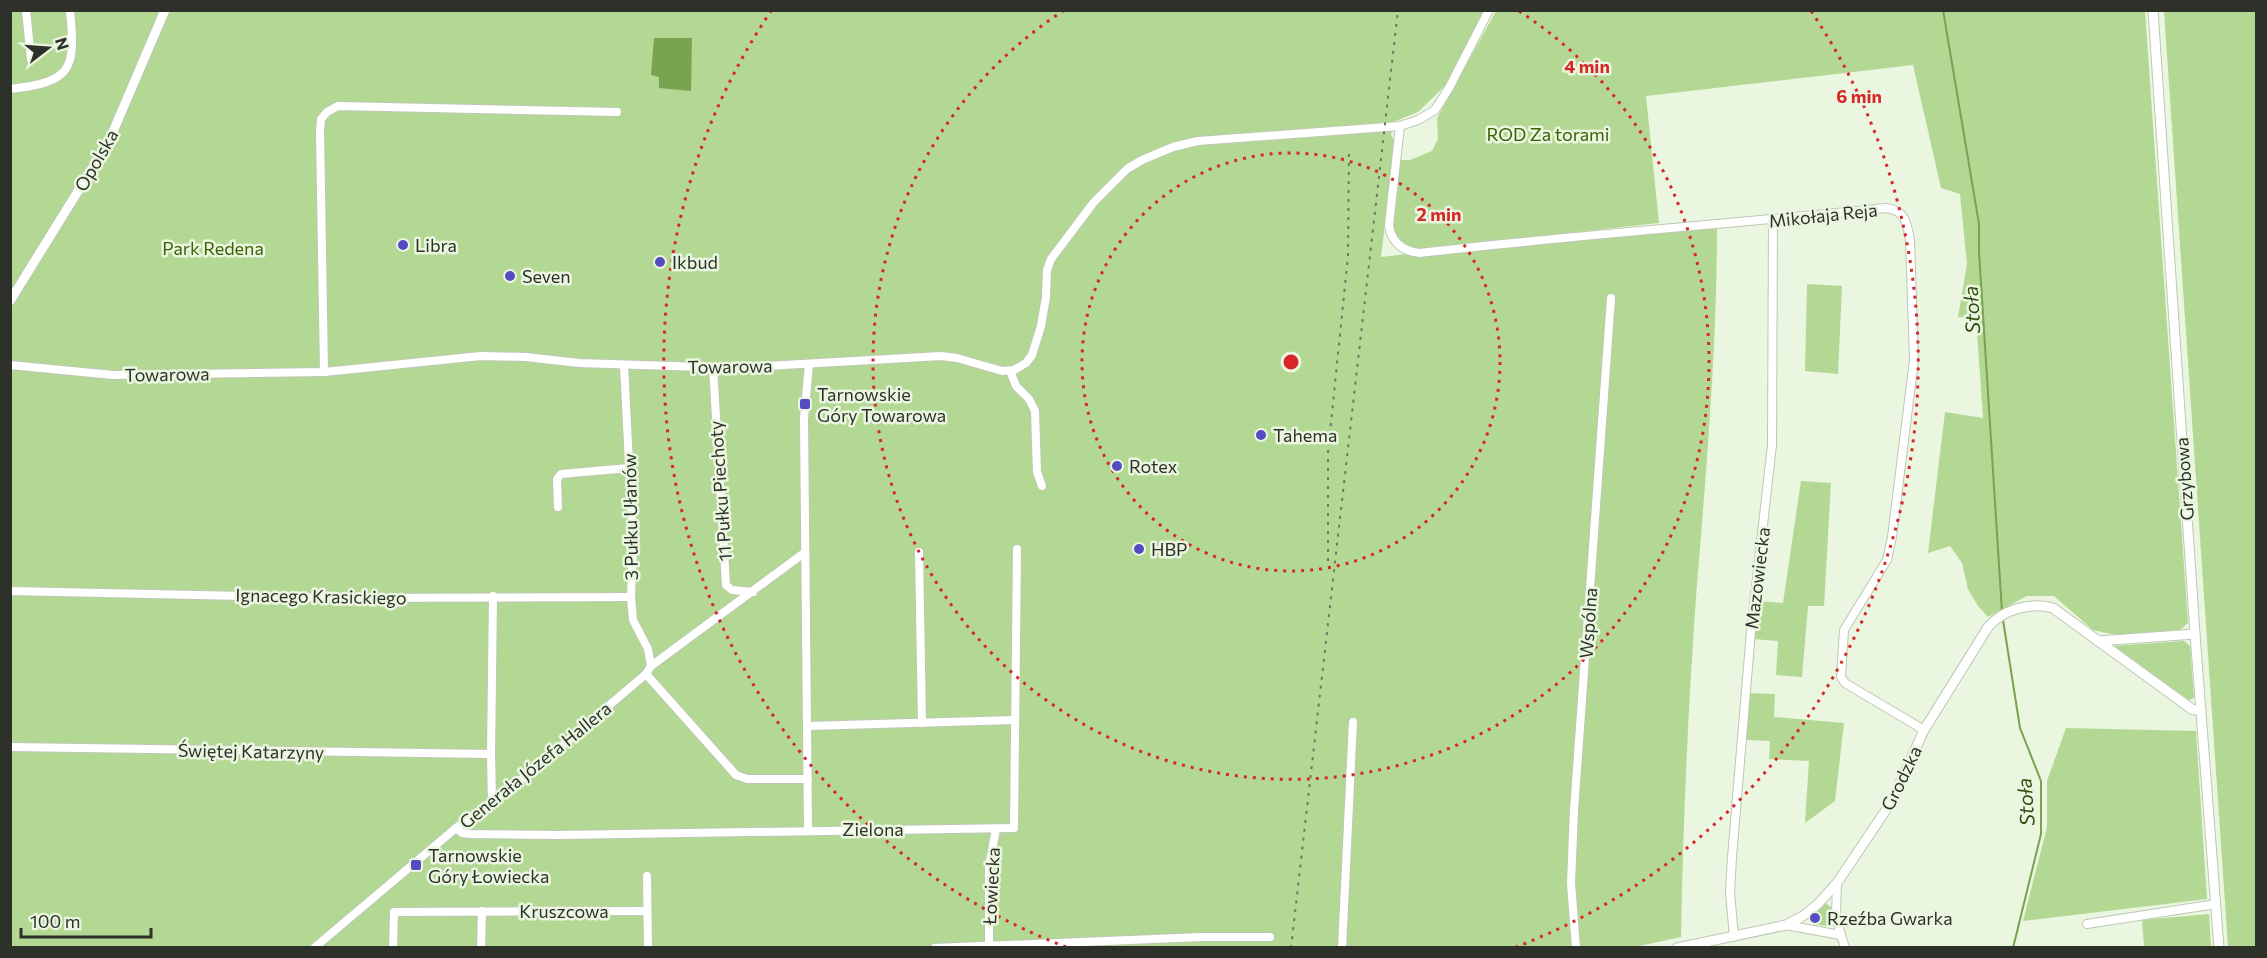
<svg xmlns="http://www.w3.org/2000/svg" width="2267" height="958" viewBox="0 0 2267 958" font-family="Commissioner,sans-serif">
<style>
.green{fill:#b3d893}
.water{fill:#79a34e}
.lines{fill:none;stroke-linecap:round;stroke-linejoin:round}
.stream{stroke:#79a34e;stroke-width:2}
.minor-casing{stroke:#bdc8b4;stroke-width:10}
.tertiary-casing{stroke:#bdc8b4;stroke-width:11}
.minor{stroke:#fff;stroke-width:8}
.tertiary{stroke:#fff;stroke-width:9}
.rail{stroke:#6f7669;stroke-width:2;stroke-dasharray:3 6;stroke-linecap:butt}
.ring{fill:none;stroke:#d62828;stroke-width:3;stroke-dasharray:3 6}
.poi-dot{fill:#554cc4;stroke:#eaf6e0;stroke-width:2}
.labels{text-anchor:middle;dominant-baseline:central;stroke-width:5;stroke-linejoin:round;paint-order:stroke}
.park-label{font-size:18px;fill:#3b6100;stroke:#eaf6e0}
.street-label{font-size:18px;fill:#2d3129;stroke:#eaf6e0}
.poi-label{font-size:18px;fill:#2d3129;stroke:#eaf6e0;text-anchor:start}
.water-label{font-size:20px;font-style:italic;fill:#334e11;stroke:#eaf6e0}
.centre{fill:#d62828;stroke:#eaf6e0;stroke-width:3}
.ring-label{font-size:18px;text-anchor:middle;font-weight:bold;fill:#d62828;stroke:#eaf6e0;stroke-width:5;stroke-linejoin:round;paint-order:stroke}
</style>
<rect width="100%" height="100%" fill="#eaf6e0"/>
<!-- green -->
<g class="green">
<path d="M10,11H1489L1455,76L1418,112L1393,122L1391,136L1395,140L1381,257L1485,245L1717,225C1717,349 1706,474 1696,597C1688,710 1683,824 1681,937L1630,948L11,947Z"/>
<path d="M1496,11H2145L2188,623L2180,630L2121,636L2093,630L2054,596H2027L1988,617L1978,606L1968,589L1962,563L1950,546L1928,553L1945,412L1983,418L1976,318L1958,317L1967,264L1960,194L1941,188L1913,65L1646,96L1659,223L1431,248C1409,250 1394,243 1393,220L1398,160H1410L1432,151L1438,139L1437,118Z"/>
<path d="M2164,11H2256V947H2228Z"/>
<path d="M1807,284L1842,286L1838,374L1805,371Z"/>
<path d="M1801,481L1831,483L1824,606H1808L1802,677L1776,675L1778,641L1752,639L1755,601L1783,603Z"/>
<path d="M2184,641L2190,646L2194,698L2189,700L2112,646Z"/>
<path d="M1747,693L1775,694L1774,717L1844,723L1835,801L1805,823L1809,761L1769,759L1770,741L1747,740Z"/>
<path d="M2066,728L2196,731L2207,899L2023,921L2047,827V781Z"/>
<path d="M1825,903L1831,907L1830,924L1826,926L1812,924L1811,922L1818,920V915L1810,916Z"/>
<path d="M2209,914L2211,947H2144L2142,920Z"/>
</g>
<!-- water -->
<path class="water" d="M654,38H692L691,91L659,88V77L651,75Z"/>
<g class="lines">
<!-- stream -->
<g class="stream">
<path d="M1943,10L1979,224V252L2002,612"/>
<path d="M2003,620L2020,728L2041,781V834L2013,948"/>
</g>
<!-- minor casing -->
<g class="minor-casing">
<g id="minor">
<path d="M26,10L31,59"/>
<path d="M10,89C72,82 76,70 70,10"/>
<path d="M1400,126L1389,225C1391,242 1403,251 1419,253C1574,235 1730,224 1886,208C1905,210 1907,223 1910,240L1914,360L1892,537L1887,560L1844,630L1841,677L1845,683L1924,730"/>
<path d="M10,365L113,375L324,372L481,356L526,357L579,363L733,368L941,356L957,358L1002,371L1014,370L1026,363L1032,355L1041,326L1046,297L1047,270L1051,259L1094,202L1127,169L1142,160L1173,147L1198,141L1400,126L1418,120L1435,110L1449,88L1489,10"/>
<path d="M624,365L633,543L631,597L633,620L648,649L651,666"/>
<path d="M713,367L726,585L732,590L753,592"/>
<path d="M1010,371L1016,386L1029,399L1035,411L1037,472L1042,486"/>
<path d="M324,372L320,131L321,119L327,112L338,106L617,112"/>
<path d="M558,507L557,479L561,474L629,468"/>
<path d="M919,552L922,723"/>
<path d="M10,591L335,598L631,597"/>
<path d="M646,674L736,775L747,779H808"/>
<path d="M808,726L1015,720"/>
<path d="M10,747L491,754"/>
<path d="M492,802L491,754L493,596"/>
<path d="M456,828L462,833L470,834L559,835L1014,828L1017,549"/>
<path d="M808,830L804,419L809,364"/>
<path d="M647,876L648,948"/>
<path d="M1837,883L1836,918L1845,948"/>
<path d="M2087,924L2216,904"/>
<path d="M1786,925L1840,935"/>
<path d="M1734,937L1730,892L1732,857L1751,631L1772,445L1773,219"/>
<path d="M989,945V867L996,829"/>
<path d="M314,948L456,828L526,776L646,674L651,666L804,553"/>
<path d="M393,948L394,912L647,911"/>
<path d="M481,948L482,911"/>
<path d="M935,948L1201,937H1270"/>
<path d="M1342,948L1353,722"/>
<path d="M1576,948L1571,883L1574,810L1611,298"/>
</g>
</g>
<!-- tertiary casing -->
<g class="tertiary-casing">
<g id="tertiary">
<path d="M2153,10L2195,634L2219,948"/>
<path d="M10,301L109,141L165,10"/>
<path d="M2098,641L2195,634"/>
<path d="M1677,948L1786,925L1803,916L1818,904L1837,883L1892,801L1924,730L1988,627C2004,609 2030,602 2053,608L2193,710L2201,709"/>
</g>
</g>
<!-- minor -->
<use href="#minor" class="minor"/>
<!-- tertiary -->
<use href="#tertiary" class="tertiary"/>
<!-- rail -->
<g class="rail">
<path d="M1328,561V452L1348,256L1349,149"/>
<path d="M1291,948L1398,10"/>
</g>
</g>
<!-- distance rings -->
<g class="ring">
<circle cx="1291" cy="362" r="209"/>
<path d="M1519 11A418 418 0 1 1 1063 11"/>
<path d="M1066 947A627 627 0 0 1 771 11M1811 11A627 627 0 0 1 1516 947"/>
</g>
<!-- markers -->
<g class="poi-dot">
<circle cx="403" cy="245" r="6"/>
<circle cx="660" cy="262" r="6"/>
<circle cx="510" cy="276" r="6"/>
<rect x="799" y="398" width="12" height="12" rx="3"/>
<circle cx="1261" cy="435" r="6"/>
<circle cx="1117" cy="466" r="6"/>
<circle cx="1139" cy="549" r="6"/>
<rect x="410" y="859" width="12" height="12" rx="3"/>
<circle cx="1815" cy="918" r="6"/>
</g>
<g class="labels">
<!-- park labels -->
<g class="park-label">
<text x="1548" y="134">ROD Za torami</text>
<text x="213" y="248">Park Redena</text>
</g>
<!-- street labels -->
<g class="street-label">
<text transform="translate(96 160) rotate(-60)">Opolska</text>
<text transform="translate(1823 215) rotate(-6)">Mikołaja Reja</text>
<text transform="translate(730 366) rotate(-1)">Towarowa</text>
<text transform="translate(167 374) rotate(-1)">Towarowa</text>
<text transform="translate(2184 479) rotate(-94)">Grzybowa</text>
<text transform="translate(720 491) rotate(-94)">11 Pułku Piechoty</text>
<text transform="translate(630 517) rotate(-91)">3 Pułku Ułanów</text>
<text transform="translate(1757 578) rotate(-83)">Mazowiecka</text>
<text transform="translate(321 596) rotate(1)">Ignacego Krasickiego</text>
<text transform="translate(1588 623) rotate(-86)">Wspólna</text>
<text transform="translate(251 751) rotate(1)">Świętej Katarzyny</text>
<text transform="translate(535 765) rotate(-39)">Generała Józefa Hallera</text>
<text transform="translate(1901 778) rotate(-64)">Grodzka</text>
<text x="873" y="829">Zielona</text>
<text transform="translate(991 886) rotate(-87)">Łowiecka</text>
<text x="564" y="911">Kruszcowa</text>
</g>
<!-- poi labels -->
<g class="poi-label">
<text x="415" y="245">Libra</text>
<text x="672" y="262">Ikbud</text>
<text x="522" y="276">Seven</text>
<text x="817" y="394">Tarnowskie<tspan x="817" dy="21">Góry Towarowa</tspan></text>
<text x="1273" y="435">Tahema</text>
<text x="1129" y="466">Rotex</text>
<text x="1151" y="549">HBP</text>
<text x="428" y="855">Tarnowskie<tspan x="428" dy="21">Góry Łowiecka</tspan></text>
<text x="1827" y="918">Rzeźba Gwarka</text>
</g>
<!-- water labels -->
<g class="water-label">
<text transform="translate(1971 310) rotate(-93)">Stoła</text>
<text transform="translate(2025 802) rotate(-94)">Stoła</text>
</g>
</g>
<circle cx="1291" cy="362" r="9" class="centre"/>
<g class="ring-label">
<text x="1587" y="73">4 min</text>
<text x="1859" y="103">6 min</text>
<text x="1439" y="221">2 min</text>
</g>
<!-- border -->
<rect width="2267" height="958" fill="none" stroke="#2d3129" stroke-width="24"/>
<!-- north arrow -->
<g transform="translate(48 48) rotate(73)" stroke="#eaf6e0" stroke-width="4.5" paint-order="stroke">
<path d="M0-4.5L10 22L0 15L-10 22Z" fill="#2d3129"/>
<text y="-9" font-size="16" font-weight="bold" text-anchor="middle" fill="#2d3129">N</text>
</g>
<!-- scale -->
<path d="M21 928v9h130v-9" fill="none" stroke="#2d3129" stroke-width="3"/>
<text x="30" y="928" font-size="18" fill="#2d3129" stroke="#eaf6e0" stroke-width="4.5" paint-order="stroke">100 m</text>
</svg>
